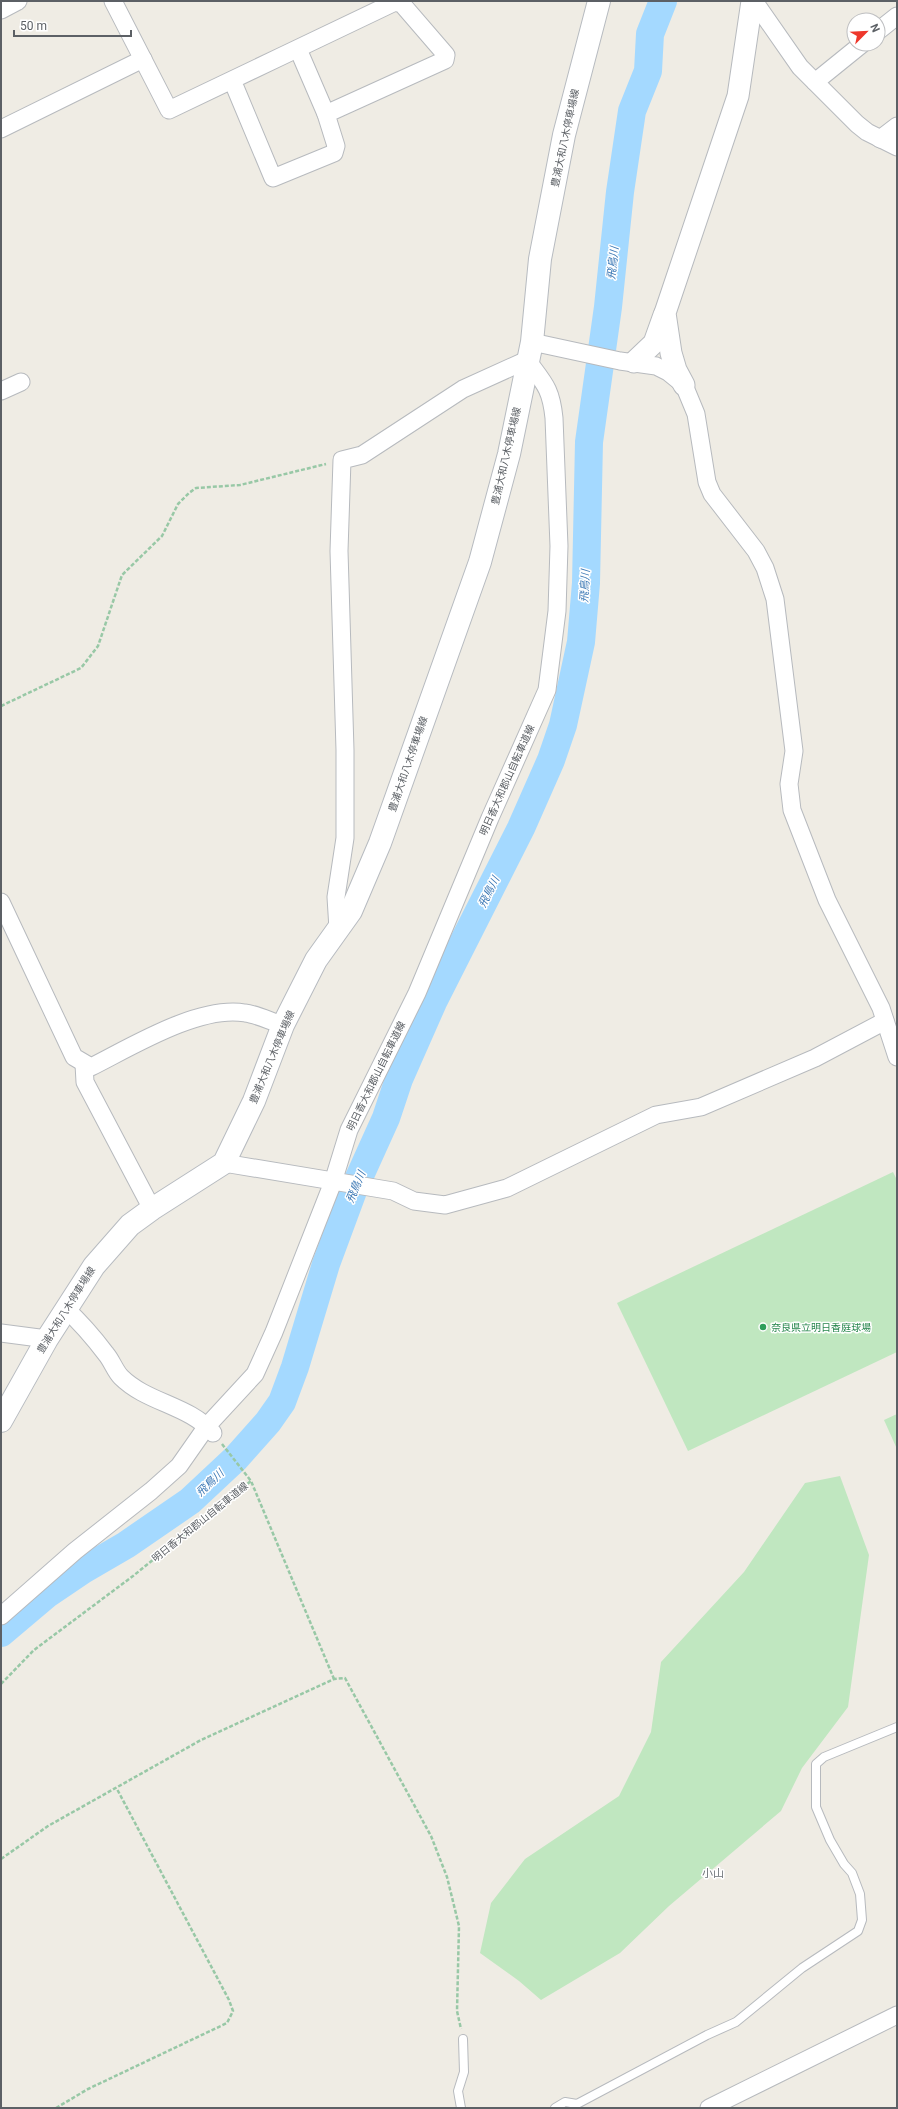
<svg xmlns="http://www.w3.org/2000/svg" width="898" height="2109" viewBox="0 0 898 2109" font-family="Roboto,'Noto Sans JP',sans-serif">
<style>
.green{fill:#c0e7c0}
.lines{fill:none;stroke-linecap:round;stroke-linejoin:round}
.river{stroke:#a4d9ff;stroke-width:28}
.service-casing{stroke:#b7babe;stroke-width:10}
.minor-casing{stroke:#b7babe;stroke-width:19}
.tertiary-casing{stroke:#b7babe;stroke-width:23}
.secondary-casing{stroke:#b7bbc0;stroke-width:24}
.path{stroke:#98c8a6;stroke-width:2.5;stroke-dasharray:4 2;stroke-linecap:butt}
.service{stroke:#fff;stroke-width:8}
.minor{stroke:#fff;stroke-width:17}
.tertiary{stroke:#fff;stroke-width:21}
.secondary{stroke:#fff;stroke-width:22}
.leisure-dot{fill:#2e9e5b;stroke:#fff;stroke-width:1.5}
.labels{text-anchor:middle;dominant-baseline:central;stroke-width:3;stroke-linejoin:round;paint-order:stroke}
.street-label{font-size:10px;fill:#5c6065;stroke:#fff}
.leisure-label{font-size:10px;fill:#27864d;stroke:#fff;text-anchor:start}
.water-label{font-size:11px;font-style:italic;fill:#3d79b5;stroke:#fff}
.neighbourhood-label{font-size:11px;fill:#6d7277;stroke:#fff}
</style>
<rect width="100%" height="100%" fill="#efece4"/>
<!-- green -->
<g class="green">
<path d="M893,1172L897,1180V1352L688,1451L617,1303Z"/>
<path d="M897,1414V1449L884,1420Z"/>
<path d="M840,1476L869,1555L848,1707L802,1768L781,1811L669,1906L620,1953L541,2000L519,1981L480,1953L491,1903L525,1859L619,1796L651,1732L661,1662L744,1572L805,1483Z"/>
</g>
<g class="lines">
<!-- river -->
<path class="river" d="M1,1633L46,1595L83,1570L126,1545L190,1501L236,1458L268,1422L282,1402L295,1367L326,1264L353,1191L386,1118L399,1079L433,1002L521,828L551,760L563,725L581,642L586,583L589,442L608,307L620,192L632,111L648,71L650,34L663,1"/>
<!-- service casing -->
<g class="service-casing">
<g id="service">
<path d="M461,2108L458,2091L464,2072L463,2039"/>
<path d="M555,2108L565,2102L577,2104L707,2035L736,2022L802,1968L858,1931L862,1920L860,1894L852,1873L844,1864L830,1840L816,1807V1764L824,1757L897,1727"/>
</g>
</g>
<!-- minor casing -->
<g class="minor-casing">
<g id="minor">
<path d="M113,1L169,110C244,74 320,38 395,2L402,4L446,55L445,60L326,114L336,146L334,153L273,178L232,80"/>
<path d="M754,1L800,67L857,124L867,132L897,147"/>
<path d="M1,10L18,1"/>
<path d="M878,31L897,16"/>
<path d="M298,49L326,114"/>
<path d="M815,82L862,44"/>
<path d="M1,129L143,59"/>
<path d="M880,139L897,126"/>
<path d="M532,342L620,361L656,366L668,372L684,385L696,414L707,482L712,494L756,551L765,568L775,599L794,751L789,784L792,810L827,900L881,1008L897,1057"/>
<path d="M1,391L21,382"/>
<path d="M1,902L74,1057L91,1067C131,1047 199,1005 245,1013C256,1014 272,1022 283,1025"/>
<path d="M84,1064L85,1082L152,1209"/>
<path d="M224,1163L393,1191L414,1201L445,1205L507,1188L656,1115L701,1107L815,1058L885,1021"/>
<path d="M65,1308C80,1322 94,1338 106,1354C112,1361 115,1371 121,1377C147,1403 189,1405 213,1433"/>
<path d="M1,1333L47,1339"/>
<path d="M1,1616L75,1551L151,1491L179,1466L207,1426L255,1374L274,1332L333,1182L349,1130L417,993L490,818L547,690L557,611L559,546L554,418C551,388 544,383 527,360L463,389L362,455L342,460L339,551L345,750V838L336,897L338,929"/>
<path d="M709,2108L897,2015"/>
</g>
</g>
<!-- tertiary casing -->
<g class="tertiary-casing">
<g id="tertiary">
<path d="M634,362L654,343L664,315"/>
<path d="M684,385L676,370L671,353L665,313L738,96L752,1"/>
</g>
</g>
<!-- secondary casing -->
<g class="secondary-casing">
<path id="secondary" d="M1,1421L47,1339L94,1266L130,1225L152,1209L224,1163L254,1101L283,1025L316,960L351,911L380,843L480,562L509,454L532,342L540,259L564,135L599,1"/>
</g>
<!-- path -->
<g class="path">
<path d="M1,706L81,668L98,646L122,575L162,536L178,504L189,493L196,488L240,485L326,464"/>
<path d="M222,1444L251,1481L334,1679"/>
<path d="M1,1684L34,1650L133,1576L251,1481"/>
<path d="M1,1859L48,1826L201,1740L334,1679L345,1678L431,1836L447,1877L459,1926L457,2011L461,2029"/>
<path d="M56,2108L88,2089L227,2023L233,2011L229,2000L117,1789"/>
</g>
<!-- service -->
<use href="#service" class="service"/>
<!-- minor -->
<use href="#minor" class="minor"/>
<!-- tertiary -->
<use href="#tertiary" class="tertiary"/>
<!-- secondary -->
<use href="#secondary" class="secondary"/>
</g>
<!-- markers -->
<circle class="leisure-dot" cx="763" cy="1327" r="4"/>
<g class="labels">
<!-- street labels -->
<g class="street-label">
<text transform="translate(565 138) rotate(-78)">豊浦大和八木停車場線</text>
<text transform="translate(506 456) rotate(-77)">豊浦大和八木停車場線</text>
<text transform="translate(408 764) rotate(-71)">豊浦大和八木停車場線</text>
<text transform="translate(507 780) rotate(-66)">明日香大和郡山自転車道線</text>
<text transform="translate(272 1057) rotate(-67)">豊浦大和八木停車場線</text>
<text transform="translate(376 1076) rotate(-64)">明日香大和郡山自転車道線</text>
<text transform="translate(66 1310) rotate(-58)">豊浦大和八木停車場線</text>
<text transform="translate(200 1522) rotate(-39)">明日香大和郡山自転車道線</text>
</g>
<!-- leisure labels -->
<g class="leisure-label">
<text x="771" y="1327">奈良県立明日香庭球場</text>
</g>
<!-- water labels -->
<g class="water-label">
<text transform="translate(613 263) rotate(-84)">飛鳥川</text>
<text transform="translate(585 586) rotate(-87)">飛鳥川</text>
<text transform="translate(489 892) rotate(-63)">飛鳥川</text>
<text transform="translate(356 1187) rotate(-67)">飛鳥川</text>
<text transform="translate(210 1483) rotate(-44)">飛鳥川</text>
</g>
<!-- neighbourhood labels -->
<g class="neighbourhood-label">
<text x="713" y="1873">小山</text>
</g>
</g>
<!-- border -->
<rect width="898" height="2109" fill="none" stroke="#5c6065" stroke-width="4"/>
<!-- north arrow -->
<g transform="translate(866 32) rotate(66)"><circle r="19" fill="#ffffff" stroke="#bebfc1"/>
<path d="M0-3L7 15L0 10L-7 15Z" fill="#ee372b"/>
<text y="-6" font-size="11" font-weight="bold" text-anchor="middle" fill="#5c6065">N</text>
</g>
<!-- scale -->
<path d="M14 30v6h117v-6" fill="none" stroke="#5c6065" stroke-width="2"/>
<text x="20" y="30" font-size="12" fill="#5c6065" stroke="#ffffff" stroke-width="3" paint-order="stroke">50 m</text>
</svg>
